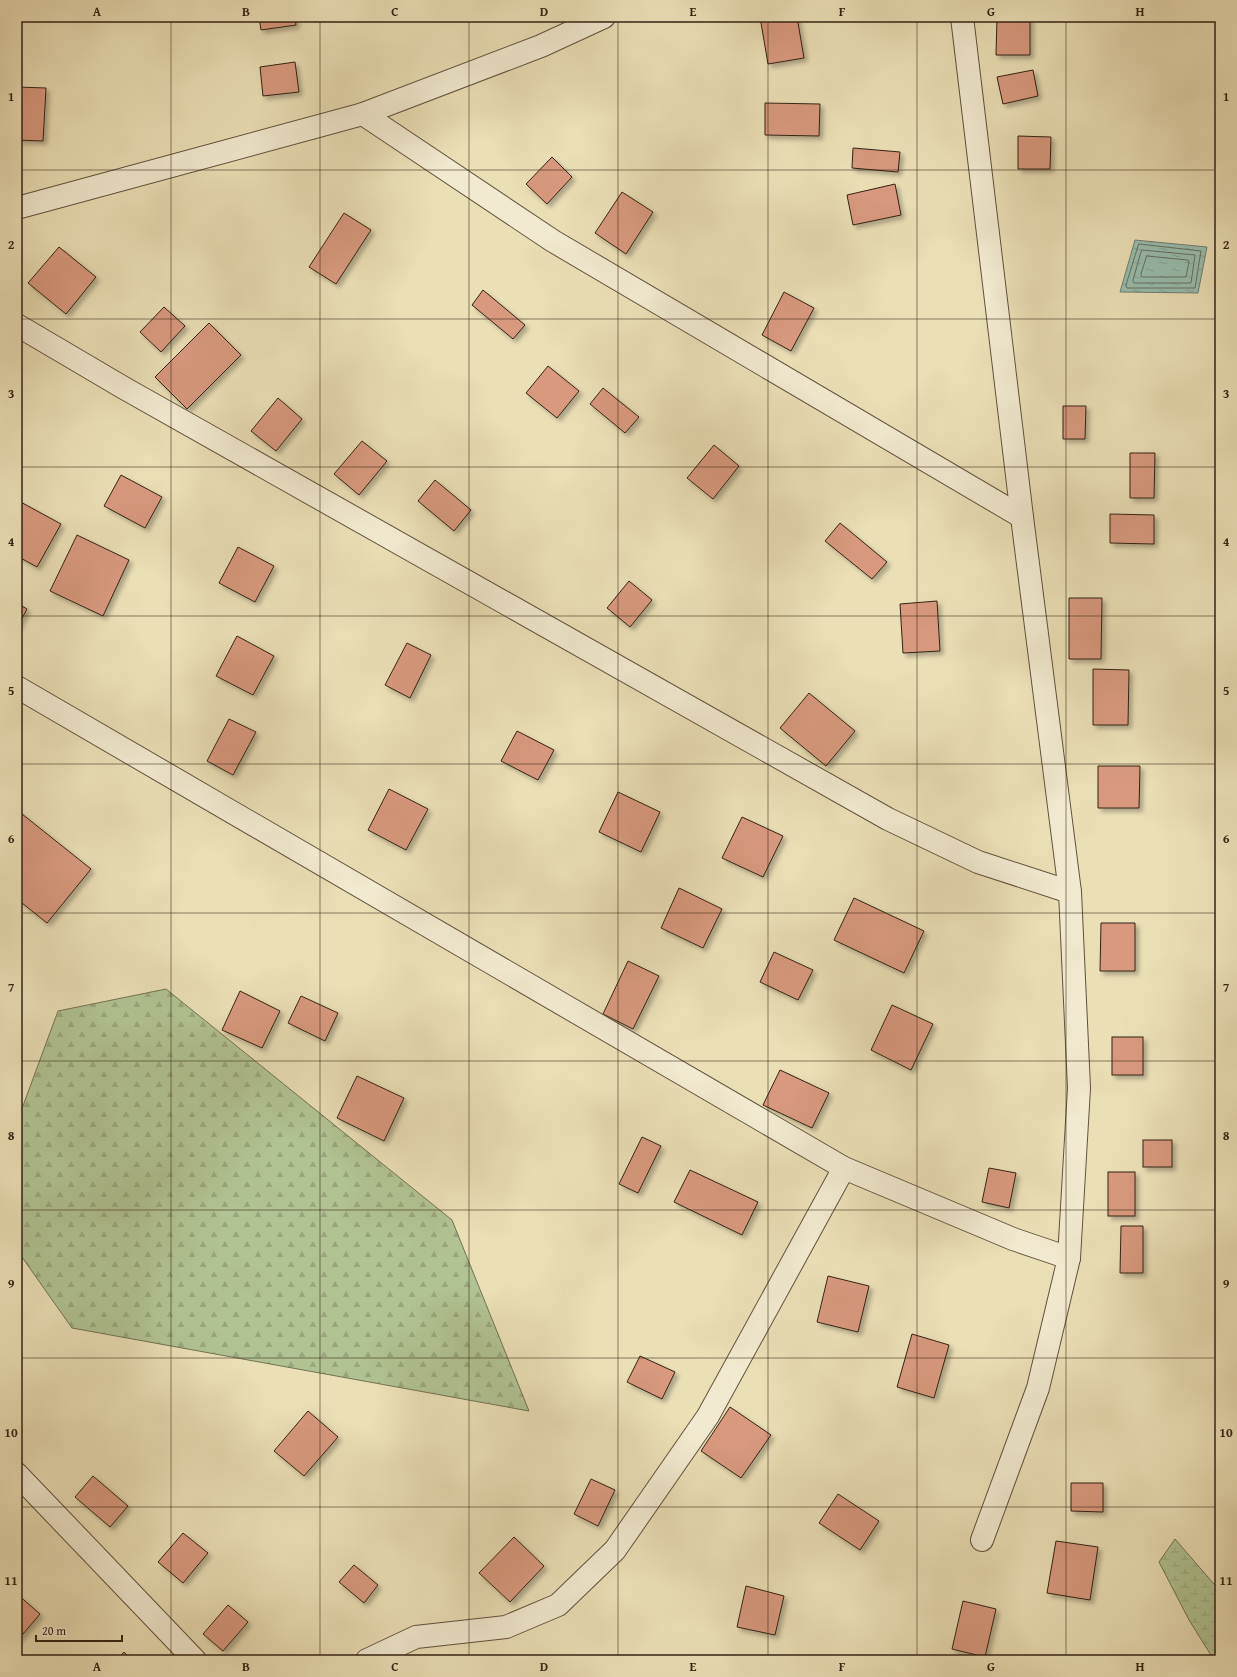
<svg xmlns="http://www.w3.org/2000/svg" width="1237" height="1677" viewBox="0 0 1237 1677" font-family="'Gentium Book Plus',serif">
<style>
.forest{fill:url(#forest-firs);stroke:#727254}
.wetland{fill:url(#wetland-marsh);stroke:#727254}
.water{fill:url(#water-ripples);stroke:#707f70}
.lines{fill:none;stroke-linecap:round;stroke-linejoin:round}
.shore{stroke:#667061;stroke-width:1}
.building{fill:#d8997e;stroke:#332214;filter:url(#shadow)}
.street-casing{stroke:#61513c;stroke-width:24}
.street{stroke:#f2ead0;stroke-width:22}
.grid{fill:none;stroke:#332214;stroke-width:1;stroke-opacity:0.55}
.neatline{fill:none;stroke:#332214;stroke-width:1.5}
.grid-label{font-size:13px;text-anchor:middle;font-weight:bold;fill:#332214}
</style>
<defs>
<pattern id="forest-firs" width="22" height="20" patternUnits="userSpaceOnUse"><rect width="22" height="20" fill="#b1c393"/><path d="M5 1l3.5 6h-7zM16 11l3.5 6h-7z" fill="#99a77e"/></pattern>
<pattern id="wetland-marsh" width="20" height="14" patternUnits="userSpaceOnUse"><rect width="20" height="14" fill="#b1c393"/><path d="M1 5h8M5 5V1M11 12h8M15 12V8" fill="none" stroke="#99a77e"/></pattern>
<pattern id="water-ripples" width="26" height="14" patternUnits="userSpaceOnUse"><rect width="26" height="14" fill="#98bdae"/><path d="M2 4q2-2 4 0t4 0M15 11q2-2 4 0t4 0" fill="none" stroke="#83a295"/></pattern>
<filter id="shadow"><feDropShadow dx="3.5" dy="3.5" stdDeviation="2" flood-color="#0004"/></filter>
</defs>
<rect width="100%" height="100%" fill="#ebdfb6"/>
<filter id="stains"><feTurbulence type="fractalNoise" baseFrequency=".005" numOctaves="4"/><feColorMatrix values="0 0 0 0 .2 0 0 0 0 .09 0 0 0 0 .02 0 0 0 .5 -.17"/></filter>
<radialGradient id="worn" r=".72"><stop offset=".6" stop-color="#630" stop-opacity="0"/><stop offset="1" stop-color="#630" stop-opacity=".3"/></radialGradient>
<!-- forest -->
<path class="forest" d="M166,989L452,1220L529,1411L72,1328L17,1250V1117L20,1114L58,1011Z"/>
<!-- wetland -->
<path class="wetland" d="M1175,1539L1220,1591V1660H1214L1189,1620L1159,1562Z"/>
<!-- water -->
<path class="water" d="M1135,240L1207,247L1198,293L1120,292Z"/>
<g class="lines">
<!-- shore -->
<g class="shore">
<path d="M1139,244L1201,251L1195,288H1127L1126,286Z"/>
<path d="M1142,250L1195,255L1191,283H1134L1133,281Z"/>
<path d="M1147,256L1188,260L1189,262L1186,277H1142L1141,275Z"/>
</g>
</g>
<!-- building -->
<g class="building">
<path d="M259,17H295L296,25L261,30Z"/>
<path d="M760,17H797L804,58L768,64Z"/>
<path d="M997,17H1030V55H996Z"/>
<path d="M295,62L299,92L263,96L260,67Z"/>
<path d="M1033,70L1038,96L1003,104L997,77Z"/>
<path d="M17,87L46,88L43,141L17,140Z"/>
<path d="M765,103L820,104L819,136L765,135Z"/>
<path d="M1018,136L1051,137L1050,169H1018Z"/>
<path d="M853,148L900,152L898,172L852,168Z"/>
<path d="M552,157L572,177L547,204L526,184Z"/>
<path d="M895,184L901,215L853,225L847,195Z"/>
<path d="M622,192L653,212L626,254L595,233Z"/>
<path d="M344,213L371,230L336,284L309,267Z"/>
<path d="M59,247L96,277L66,314L28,283Z"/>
<path d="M483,290L525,325L513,339L472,305Z"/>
<path d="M784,292L814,308L791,351L762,335Z"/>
<path d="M164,307L185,326L161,352L140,332Z"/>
<path d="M209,323L241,355L187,409L155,377Z"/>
<path d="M548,366L579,391L557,418L526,393Z"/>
<path d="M603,388L639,417L625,433L590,404Z"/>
<path d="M278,398L302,419L276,451L251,431Z"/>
<path d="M1063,406H1086L1085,439H1063Z"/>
<path d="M362,441L387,461L359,495L334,474Z"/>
<path d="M714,445L739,466L713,499L687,478Z"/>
<path d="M1130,453H1155L1154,498H1130Z"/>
<path d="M121,475L162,497L145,528L104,506Z"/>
<path d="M435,480L471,510L454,531L418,501Z"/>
<path d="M17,500L61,524L37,567L17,556Z"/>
<path d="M1110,514L1154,515V544L1110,543Z"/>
<path d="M840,523L887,562L872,579L825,541Z"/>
<path d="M77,535L129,560L103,616L50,591Z"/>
<path d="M238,547L274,566L255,602L219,583Z"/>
<path d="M629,581L652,600L630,627L607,608Z"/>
<path d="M1069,598H1102L1101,659H1069Z"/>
<path d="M937,601L940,651L903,653L900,604Z"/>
<path d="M17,603L27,609L17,628Z"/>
<path d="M237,636L274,656L253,695L216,676Z"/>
<path d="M407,643L431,655L410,698L385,685Z"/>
<path d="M1093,669L1129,670L1128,725H1093Z"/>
<path d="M809,693L855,731L826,766L780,728Z"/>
<path d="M229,719L256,732L233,775L207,761Z"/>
<path d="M517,731L554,750L538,780L501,761Z"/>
<path d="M1098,766H1140L1139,808H1098Z"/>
<path d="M389,789L428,809L406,850L368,830Z"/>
<path d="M618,792L660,812L641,852L599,832Z"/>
<path d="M17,810L91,869L47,923L17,899Z"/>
<path d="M742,817L783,836L763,877L722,858Z"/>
<path d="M679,888L722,909L703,948L661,928Z"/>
<path d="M854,898L924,931L904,973L834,940Z"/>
<path d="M1101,923H1135V971H1100Z"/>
<path d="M774,952L813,970L798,1000L760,982Z"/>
<path d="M628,961L659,976L633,1029L603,1014Z"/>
<path d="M240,991L280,1011L262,1048L222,1030Z"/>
<path d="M301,996L338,1013L325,1041L288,1023Z"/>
<path d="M892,1005L933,1024L911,1070L871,1050Z"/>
<rect x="1112" y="1037" width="31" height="38"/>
<path d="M780,1070L829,1093L812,1128L763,1105Z"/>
<path d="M357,1076L404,1098L384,1141L337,1118Z"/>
<path d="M642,1137L661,1146L638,1193L619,1184Z"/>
<rect x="1143" y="1140" width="29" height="27"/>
<path d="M989,1168L1016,1173L1009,1208L982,1202Z"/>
<path d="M690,1170L758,1202L742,1235L674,1202Z"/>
<rect x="1108" y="1172" width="27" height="44"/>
<path d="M1121,1226H1143V1273H1120Z"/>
<path d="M828,1276L869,1286L858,1332L817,1322Z"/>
<path d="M912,1334L949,1345L934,1398L897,1387Z"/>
<path d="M640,1356L675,1372L662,1399L627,1382Z"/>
<path d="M730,1407L771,1435L741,1478L701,1451Z"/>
<path d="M308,1411L338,1437L304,1476L274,1451Z"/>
<path d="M93,1476L128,1506L110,1527L75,1497Z"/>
<path d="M591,1479L615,1490L598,1526L574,1514Z"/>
<path d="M1071,1483H1103V1512L1071,1511Z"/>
<path d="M838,1494L879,1521L860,1550L819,1523Z"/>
<path d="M183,1533L208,1553L183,1583L158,1562Z"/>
<path d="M514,1537L544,1566L510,1602L479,1573Z"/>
<path d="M1056,1541L1098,1547L1090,1600L1047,1593Z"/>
<path d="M354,1565L378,1585L364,1603L339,1582Z"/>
<path d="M746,1586L784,1596L775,1635L737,1627Z"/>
<path d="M17,1594L40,1614L17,1641Z"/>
<path d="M963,1601L996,1609L985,1657L952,1649Z"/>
<path d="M228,1605L248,1622L223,1651L203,1634Z"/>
<path d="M124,1652L132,1660H117Z"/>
</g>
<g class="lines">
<!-- street casing -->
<g class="street-casing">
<g id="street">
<path d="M962,17L1022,517L1070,892L1079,1088L1069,1258L1038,1388L982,1540"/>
<path d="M363,114L553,241L1022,517"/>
<path d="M17,208L363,114L541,46L604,17"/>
<path d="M17,325L124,388L888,819L978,862L1070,892"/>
<path d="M17,687L844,1168L1013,1239L1069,1258"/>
<path d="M17,1474L195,1660"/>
<path d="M367,1660L416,1637L506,1627L558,1605L615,1550L708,1416L844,1168"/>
</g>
</g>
<!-- street -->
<use href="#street" class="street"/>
</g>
<!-- grid -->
<path class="grid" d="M171,17V1660M320,17V1660M469,17V1660M618,17V1660M768,17V1660M917,17V1660M1066,17V1660M17,170H1220M17,319H1220M17,467H1220M17,616H1220M17,764H1220M17,913H1220M17,1061H1220M17,1210H1220M17,1358H1220M17,1507H1220"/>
<!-- margin -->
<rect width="1237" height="1677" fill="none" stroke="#ebdfb6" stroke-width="44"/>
<!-- scale -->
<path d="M36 1635v6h86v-6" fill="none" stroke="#332214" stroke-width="2"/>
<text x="42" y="1635" font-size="12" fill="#332214" stroke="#f2ead0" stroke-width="3" paint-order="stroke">20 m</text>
<rect x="22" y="22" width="1193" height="1633" class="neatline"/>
<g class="grid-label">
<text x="97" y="16">A</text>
<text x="246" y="16">B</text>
<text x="395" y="16">C</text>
<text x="544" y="16">D</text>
<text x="693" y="16">E</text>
<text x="842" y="16">F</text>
<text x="991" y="16">G</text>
<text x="1140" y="16">H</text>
<text x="11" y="101">1</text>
<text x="1226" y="101">1</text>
<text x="11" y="249">2</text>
<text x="1226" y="249">2</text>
<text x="11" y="398">3</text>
<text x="1226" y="398">3</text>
<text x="11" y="546">4</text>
<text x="1226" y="546">4</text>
<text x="11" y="695">5</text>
<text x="1226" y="695">5</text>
<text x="11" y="843">6</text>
<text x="1226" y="843">6</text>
<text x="11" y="992">7</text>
<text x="1226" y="992">7</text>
<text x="11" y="1140">8</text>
<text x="1226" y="1140">8</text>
<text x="11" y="1288">9</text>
<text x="1226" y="1288">9</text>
<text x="11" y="1437">10</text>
<text x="1226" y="1437">10</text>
<text x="11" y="1585">11</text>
<text x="1226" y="1585">11</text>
<text x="97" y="1671">A</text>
<text x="246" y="1671">B</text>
<text x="395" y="1671">C</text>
<text x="544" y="1671">D</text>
<text x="693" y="1671">E</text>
<text x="842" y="1671">F</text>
<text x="991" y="1671">G</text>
<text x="1140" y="1671">H</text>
</g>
<rect width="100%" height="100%" filter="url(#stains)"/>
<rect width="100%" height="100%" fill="url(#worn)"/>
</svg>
